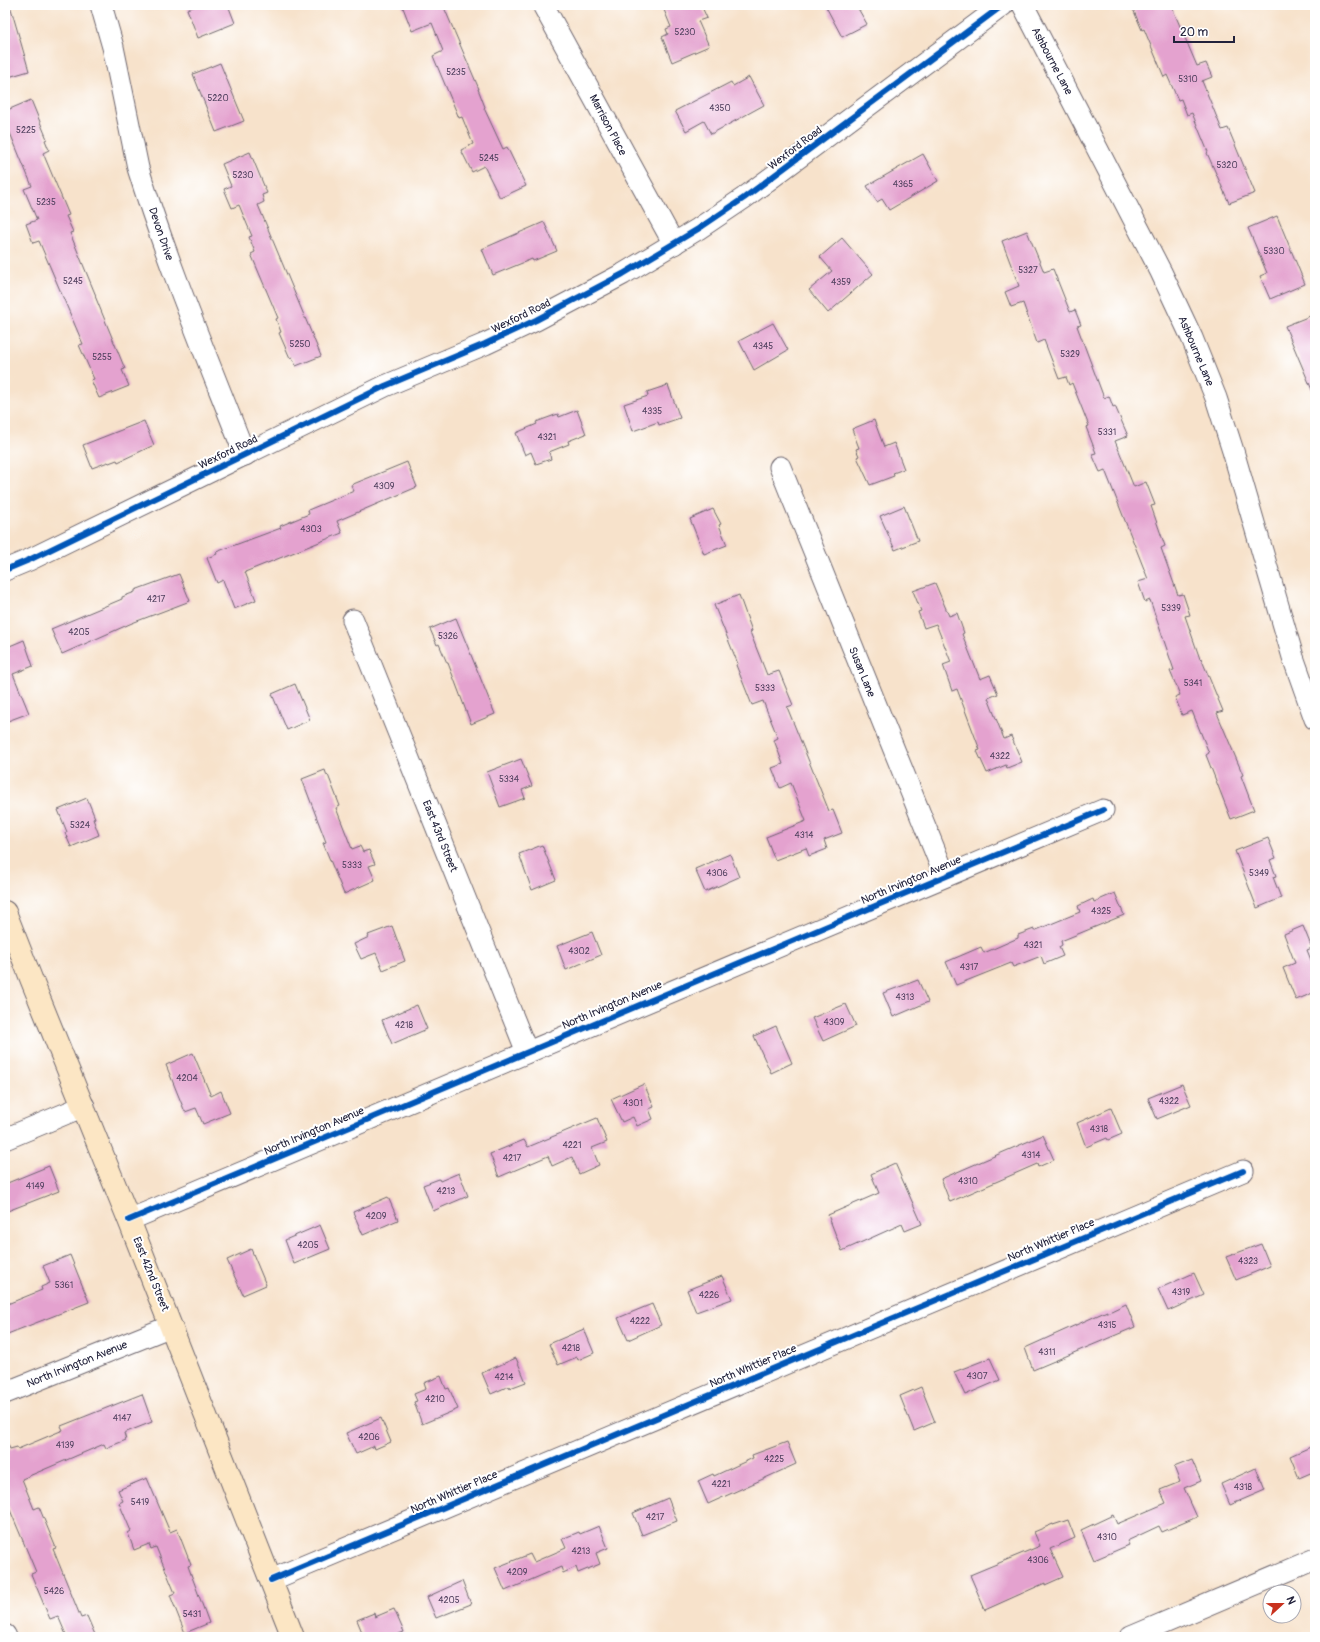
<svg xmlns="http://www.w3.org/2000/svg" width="1320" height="1642" viewBox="0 0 1320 1642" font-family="Pangolin,sans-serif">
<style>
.building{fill:#e4a2cf}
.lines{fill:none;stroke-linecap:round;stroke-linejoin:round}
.street-casing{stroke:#6d656d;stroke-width:23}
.secondary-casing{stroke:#6d656d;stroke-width:24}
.street{stroke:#fff;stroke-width:21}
.secondary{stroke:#fce6c4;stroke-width:22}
.cycleway-casing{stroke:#fff;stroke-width:8}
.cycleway{stroke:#0057b8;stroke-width:6}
.labels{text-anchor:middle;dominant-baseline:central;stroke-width:4;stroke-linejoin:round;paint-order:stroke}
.number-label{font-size:9px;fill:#524260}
.street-label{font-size:11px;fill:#22223b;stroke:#fff}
</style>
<rect width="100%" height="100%" fill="#fff"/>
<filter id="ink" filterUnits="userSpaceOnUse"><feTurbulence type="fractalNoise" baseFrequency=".025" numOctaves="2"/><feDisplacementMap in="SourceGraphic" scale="8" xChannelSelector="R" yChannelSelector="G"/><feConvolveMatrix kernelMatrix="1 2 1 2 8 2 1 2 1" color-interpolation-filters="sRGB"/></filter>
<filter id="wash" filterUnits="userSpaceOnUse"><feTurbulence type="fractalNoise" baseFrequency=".012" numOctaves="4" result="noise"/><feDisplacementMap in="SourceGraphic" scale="16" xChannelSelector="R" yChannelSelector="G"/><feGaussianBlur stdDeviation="0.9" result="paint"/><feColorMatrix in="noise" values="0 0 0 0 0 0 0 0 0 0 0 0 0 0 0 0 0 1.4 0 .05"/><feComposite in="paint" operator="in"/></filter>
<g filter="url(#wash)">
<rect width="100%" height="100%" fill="#f7e2cb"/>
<g id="blocks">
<!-- building -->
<g class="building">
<path d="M5,5H10L29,71L5,78Z"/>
<path d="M198,5H228L235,23L198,38L187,9Z"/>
<path d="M402,5H443L479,89H478L485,107L484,108L503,149L507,147L526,186L500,198L484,166L472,172L461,150L473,144L462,117L459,118L433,56L443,51L432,23L412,31Z"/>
<path d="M662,5H701L707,18L698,21L709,46L672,62L662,37L668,34L666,29L671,27Z"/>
<path d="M825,5H856L867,24L842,37Z"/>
<path d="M1145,5H1171L1197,66L1206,63L1212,77L1202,81L1222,130L1228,128L1255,193L1229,203L1207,153L1208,152L1192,113L1187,115L1181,99L1178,100L1167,75L1164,77L1144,29L1142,30L1133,9Z"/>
<path d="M220,63L244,121L216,132L193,74Z"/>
<path d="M749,77L764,105L711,134L704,121L686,131L675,111L731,82L733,86Z"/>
<path d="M31,100L47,139L45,140L49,150L43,153L69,215L66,216L73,232L70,233L96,296H95L125,369L122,370L129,386L99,398L91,380L94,379L79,345L83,344L39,241L33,243L26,224L37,220L24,189L32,186L5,121V111Z"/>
<path d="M250,152L267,193L262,195L264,202L258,205L321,356L296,366L292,357L290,358L279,333L281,332L276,319L278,318L251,254L255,252L249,237L252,236L239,205L232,208L224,189L231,186L222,164Z"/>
<path d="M923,154L938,181L889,210L882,199L877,202L867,186Z"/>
<path d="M1277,216L1305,284L1270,299L1260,276L1267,273L1248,228Z"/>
<path d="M544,222L557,251L533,261L532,259L493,275L482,249Z"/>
<path d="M1027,231L1044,272L1053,269L1070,312L1075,310L1081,325L1077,326L1104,398L1109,396L1113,407L1115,406L1128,436L1115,441L1134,487L1146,482L1155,505L1151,506L1165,546L1161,548L1178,595L1183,594L1190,615L1185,616L1200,659L1201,658L1223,711L1217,713L1243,775L1241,776L1254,810L1231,819L1206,755L1209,753L1192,711L1182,715L1175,697L1180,695L1170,671L1174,670L1150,600L1145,602L1138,582L1148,579L1105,470L1100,472L1092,454L1096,453L1086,427L1089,426L1072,383L1069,385L1066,377L1059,379L1044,340L1037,343L1023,303L1011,307L1005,292L1019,286L1002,241Z"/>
<path d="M842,238L873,274L828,313L809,290L832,271L820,257Z"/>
<path d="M1315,314V397L1285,326Z"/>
<path d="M773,323L788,350L754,370L739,341Z"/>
<path d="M668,385L680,418L659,425L658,422L633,431L624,404L648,396L647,392Z"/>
<path d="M577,410L586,434L568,441L569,444L549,452L551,459L536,464L531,452L525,455L516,433L537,424L536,422L558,414L559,417Z"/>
<path d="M874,420L884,447L894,443L904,469L893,473L894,476L870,485L857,457L859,456L856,449L859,448L852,429Z"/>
<path d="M144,421L154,445L118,462L117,460L109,463L108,462L92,468L83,445Z"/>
<path d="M407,462L417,487L337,521L342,533L245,572L256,600L234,609L223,580L217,583L207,558L217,554L216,552L281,528L280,526L309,514L308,510L354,491L351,485Z"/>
<path d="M904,506L918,541L895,550L880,516Z"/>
<path d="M713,509L721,524L719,525L727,545L704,554L690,519Z"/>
<path d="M179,574L190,601L132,623L62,654L51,629L122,599V597L135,592V590Z"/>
<path d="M935,583L949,616L957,613L964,633L962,634L980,679L990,675L998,694L988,698L1004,739L1011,736L1022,762L1007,768L1006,765L987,773L977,751L980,750L957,689L952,691L943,665L951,662L936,624L924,628L918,612L921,611L913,591Z"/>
<path d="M739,595L752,631L750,632L767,675L779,671L793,705L787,707L829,811L833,810L842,833L824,840L827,849L809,856L806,848L775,860L766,837L806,821L791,783L780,788L772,768L783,764L774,740L778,738L763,701L752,705L736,665L738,664L714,605Z"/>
<path d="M456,618L495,714L471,724L448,663H447L439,644L437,645L430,629Z"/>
<path d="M24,640L33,666L13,674L29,713L5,722V648Z"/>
<path d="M295,684L310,720L287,730L272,694Z"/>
<path d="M521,759L532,786L522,790L525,798L500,807L487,772Z"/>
<path d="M325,770L327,776L328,775L340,806L336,808L352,849L360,846L363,852L369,850L375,864L369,866L375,880L344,894L323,843L326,842L302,779Z"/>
<path d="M87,798L95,818L93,819L99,835L71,847L65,833L67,832L58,810Z"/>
<path d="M1268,838L1276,858L1270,860L1276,876L1273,877L1281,898L1257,908L1235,851Z"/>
<path d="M542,845L556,880L532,890L519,854Z"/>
<path d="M730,854L739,877L705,892L695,869Z"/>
<path d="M1115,893L1124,915L1061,941L1062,945L1059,947L1063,956L1044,964L1041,956L1013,967L1011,963L956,985L946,962L981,947L984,953L1018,938V935L1034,929V931L1080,912L1078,906L1093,899L1094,902Z"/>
<path d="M392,926L405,961L383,970L376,953L361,959L354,944L369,937L368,935Z"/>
<path d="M1303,926L1312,948L1307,950L1315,970V992L1296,1000L1283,968L1295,963L1284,934Z"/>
<path d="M592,932L601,955L566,970L557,946Z"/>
<path d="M918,980L928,1002L893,1017L883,993Z"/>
<path d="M846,1004L856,1026L823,1041L812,1018Z"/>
<path d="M417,1005L427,1029L392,1044L382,1020Z"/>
<path d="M776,1026L792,1063L771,1073L754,1036Z"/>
<path d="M193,1053L211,1096L221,1091L230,1113L203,1124L196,1108L185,1112L166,1065Z"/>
<path d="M644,1084L654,1107L649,1109L653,1119L637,1126L633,1117L622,1122L611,1099Z"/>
<path d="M1182,1084L1191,1105L1157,1119L1148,1098Z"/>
<path d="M1111,1108L1122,1134L1108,1140L1107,1138L1086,1147L1077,1123Z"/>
<path d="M597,1118L607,1142L592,1148L599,1165L579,1174L572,1157L552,1166L548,1156L499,1177L490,1154L524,1140L528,1147Z"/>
<path d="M1043,1135L1054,1160L1038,1167L1037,1164L950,1202L941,1179Z"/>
<path d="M895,1163L922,1224L905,1231L902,1224L842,1251L828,1215L879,1193L871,1174Z"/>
<path d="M49,1166L59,1191L5,1212V1184Z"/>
<path d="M459,1173L468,1196L433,1211L423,1185L439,1179L440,1181Z"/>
<path d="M388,1197L398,1220L363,1235L353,1212Z"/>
<path d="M320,1225L330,1249L294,1264L285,1240Z"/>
<path d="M1261,1244L1270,1266L1236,1280L1226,1257Z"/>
<path d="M251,1249L266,1285L243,1295L227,1260Z"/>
<path d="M70,1255L89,1302L5,1335V1305L42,1290L41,1287L50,1283L43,1266Z"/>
<path d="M1194,1273L1204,1295L1168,1311L1158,1289Z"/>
<path d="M722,1276L732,1299L696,1312L687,1290Z"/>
<path d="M652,1304L661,1325L628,1340L618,1318Z"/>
<path d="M1126,1304L1135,1327L1033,1370L1025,1348L1107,1311V1313Z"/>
<path d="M584,1329L594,1353L578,1360L577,1357L558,1365L549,1344Z"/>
<path d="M516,1358L526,1382L510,1388L509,1386L491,1394L482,1373Z"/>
<path d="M990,1358L1000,1380L965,1395L954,1372Z"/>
<path d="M441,1376L446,1389L449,1388L458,1409L422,1424L414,1402L417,1401L414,1394L426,1389L424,1383Z"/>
<path d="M921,1387L935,1422L914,1431L900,1396Z"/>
<path d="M142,1394L152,1422L124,1433L126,1440L106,1448L104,1444L22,1479L34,1509L39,1507L56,1548L53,1549L81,1618L87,1616L96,1637H67L58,1616L50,1619L31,1574L36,1572L5,1498V1438L10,1449L17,1447L18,1449L63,1430L61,1426Z"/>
<path d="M381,1418L391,1442L375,1449L374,1446L356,1454L346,1433Z"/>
<path d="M787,1442L796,1464L708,1504L698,1481L713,1474L714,1476L753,1458L752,1455Z"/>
<path d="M1315,1445V1471L1299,1478L1290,1456Z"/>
<path d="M1192,1460L1201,1481L1184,1488L1197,1517L1162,1532L1159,1526L1127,1541L1129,1545L1094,1560L1081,1530L1113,1515L1117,1524L1166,1503L1160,1490L1180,1482L1174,1467Z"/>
<path d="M1256,1468L1265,1490L1230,1505L1221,1484Z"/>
<path d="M147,1478L170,1532L177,1529L191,1565L188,1566L209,1623L185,1633L170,1595L175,1593L156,1547L151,1549L149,1544L134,1550L128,1533L131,1531L119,1503L123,1501L118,1490Z"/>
<path d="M668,1498L677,1521L642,1535L633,1513Z"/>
<path d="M1068,1520L1075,1538L1050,1549L1063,1577L1045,1585V1583L985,1610L970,1575L1040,1546L1034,1532L1053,1524V1525Z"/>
<path d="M599,1526L608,1548L596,1553L600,1564L578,1573L576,1567L563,1573L561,1567L505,1591L495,1568L530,1554L534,1562L566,1548L562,1539L579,1532L580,1534Z"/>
<path d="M462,1581L471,1604L436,1618L427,1597Z"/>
<path d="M394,1609L404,1632L390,1637H364L357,1620L374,1613L375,1617Z"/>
</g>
</g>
</g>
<g filter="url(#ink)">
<use href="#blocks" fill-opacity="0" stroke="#6d656d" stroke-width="1"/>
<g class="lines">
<!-- street casing -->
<g class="street-casing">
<g id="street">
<path d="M101,5L113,47L138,168C168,265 208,360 245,455"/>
<path d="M543,5L674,244"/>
<path d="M1023,5L1161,272L1192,338L1216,398L1233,451L1293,657L1315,719"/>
<path d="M780,467L945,876"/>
<path d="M5,570L29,560L385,386L485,344L536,320L623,274L698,229L744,198L1003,5"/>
<path d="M353,620L527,1052"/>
<path d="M5,1139L84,1106"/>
<path d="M129,1220L1103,810"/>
<path d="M5,1393L171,1326"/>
<path d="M271,1580L1243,1171"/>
<path d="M5,1635L6,1637"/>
<path d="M1131,1637L1315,1559"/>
</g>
</g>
<!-- secondary casing -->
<g class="secondary-casing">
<path id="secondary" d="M5,912L32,981L129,1220L293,1637"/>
</g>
<!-- street -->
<use href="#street" class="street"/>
<!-- secondary -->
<use href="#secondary" class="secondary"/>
<!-- cycleway casing -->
<g class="cycleway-casing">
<g id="cycleway">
<path d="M5,570L29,560L385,386L485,344L536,320L623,274L698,229L744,198L1003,5"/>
<path d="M129,1220L1103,810"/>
<path d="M271,1580L1243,1171"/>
</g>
</g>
<!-- cycleway -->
<use href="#cycleway" class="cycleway"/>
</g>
</g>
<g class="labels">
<!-- number labels -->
<g class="number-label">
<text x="685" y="32">5230</text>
<text x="456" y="72">5235</text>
<text x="1188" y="79">5310</text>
<text x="218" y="98">5220</text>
<text x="720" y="108">4350</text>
<text x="26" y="130">5225</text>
<text x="489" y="158">5245</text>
<text x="1227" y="165">5320</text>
<text x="243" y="175">5230</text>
<text x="903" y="184">4365</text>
<text x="46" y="202">5235</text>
<text x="1274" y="251">5330</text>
<text x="1028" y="270">5327</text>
<text x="73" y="281">5245</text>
<text x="841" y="282">4359</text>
<text x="300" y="344">5250</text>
<text x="763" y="346">4345</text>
<text x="1070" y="354">5329</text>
<text x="102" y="357">5255</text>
<text x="652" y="411">4335</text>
<text x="1107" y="432">5331</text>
<text x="547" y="437">4321</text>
<text x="384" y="486">4309</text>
<text x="311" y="529">4303</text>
<text x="156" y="599">4217</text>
<text x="1171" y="608">5339</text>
<text x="79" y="632">4205</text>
<text x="448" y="636">5326</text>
<text x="1193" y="683">5341</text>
<text x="765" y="688">5333</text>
<text x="1000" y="756">4322</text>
<text x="509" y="779">5334</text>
<text x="80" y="825">5324</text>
<text x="804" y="835">4314</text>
<text x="352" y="865">5333</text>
<text x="717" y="873">4306</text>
<text x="1259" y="873">5349</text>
<text x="1101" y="911">4325</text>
<text x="1033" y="945">4321</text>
<text x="579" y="951">4302</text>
<text x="969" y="967">4317</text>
<text x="905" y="997">4313</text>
<text x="834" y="1022">4309</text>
<text x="404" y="1025">4218</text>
<text x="187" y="1078">4204</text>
<text x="1169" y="1101">4322</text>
<text x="633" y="1103">4301</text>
<text x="1099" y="1129">4318</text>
<text x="572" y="1145">4221</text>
<text x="1031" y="1155">4314</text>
<text x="512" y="1158">4217</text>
<text x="968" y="1181">4310</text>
<text x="35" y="1186">4149</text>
<text x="446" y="1191">4213</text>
<text x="376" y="1216">4209</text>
<text x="308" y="1245">4205</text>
<text x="1248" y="1261">4323</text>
<text x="64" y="1285">5361</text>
<text x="1181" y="1292">4319</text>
<text x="709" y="1295">4226</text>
<text x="640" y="1321">4222</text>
<text x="1107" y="1325">4315</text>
<text x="571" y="1348">4218</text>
<text x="1047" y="1352">4311</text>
<text x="977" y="1376">4307</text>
<text x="504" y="1377">4214</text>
<text x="435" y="1399">4210</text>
<text x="122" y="1418">4147</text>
<text x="369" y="1437">4206</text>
<text x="65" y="1445">4139</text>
<text x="774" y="1459">4225</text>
<text x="721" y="1484">4221</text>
<text x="1243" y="1487">4318</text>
<text x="140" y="1502">5419</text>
<text x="655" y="1517">4217</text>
<text x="1107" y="1537">4310</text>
<text x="581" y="1551">4213</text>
<text x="1038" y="1560">4306</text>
<text x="517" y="1572">4209</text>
<text x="54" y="1591">5426</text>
<text x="449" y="1600">4205</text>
<text x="192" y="1614">5431</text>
</g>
<!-- street labels -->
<g class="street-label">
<text transform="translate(1052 61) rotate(62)">Ashbourne Lane</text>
<text transform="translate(608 125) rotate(62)">Marrison Place</text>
<text transform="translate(795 148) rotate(-37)">Wexford Road</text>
<text transform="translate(161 234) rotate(71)">Devon Drive</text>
<text transform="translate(521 316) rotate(-26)">Wexford Road</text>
<text transform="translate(1196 351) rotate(67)">Ashbourne Lane</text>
<text transform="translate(228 452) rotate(-26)">Wexford Road</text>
<text transform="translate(862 672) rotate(68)">Susan Lane</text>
<text transform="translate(440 836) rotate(68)">East 43rd Street</text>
<text transform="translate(911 880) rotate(-23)">North Irvington Avenue</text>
<text transform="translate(612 1005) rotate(-23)">North Irvington Avenue</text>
<text transform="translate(314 1131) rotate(-23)">North Irvington Avenue</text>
<text transform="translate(1051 1240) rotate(-23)">North Whittier Place</text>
<text transform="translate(151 1274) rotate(68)">East 42nd Street</text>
<text transform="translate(77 1364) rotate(-22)">North Irvington Avenue</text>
<text transform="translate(753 1366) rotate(-23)">North Whittier Place</text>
<text transform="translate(454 1492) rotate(-23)">North Whittier Place</text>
</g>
</g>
<!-- margin -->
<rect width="1320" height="1642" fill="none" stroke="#fff" stroke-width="20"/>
<!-- north arrow -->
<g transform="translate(1282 1604) rotate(68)"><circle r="19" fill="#ffffff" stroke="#a7a7b1"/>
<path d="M0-3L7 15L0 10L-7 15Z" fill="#c8321e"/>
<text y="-6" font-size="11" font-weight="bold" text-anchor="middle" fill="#22223b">N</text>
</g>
<!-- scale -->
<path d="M1174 36v6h60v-6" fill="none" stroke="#22223b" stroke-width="2"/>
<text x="1180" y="36" font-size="12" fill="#22223b" stroke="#ffffff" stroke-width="3" paint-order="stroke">20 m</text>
</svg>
